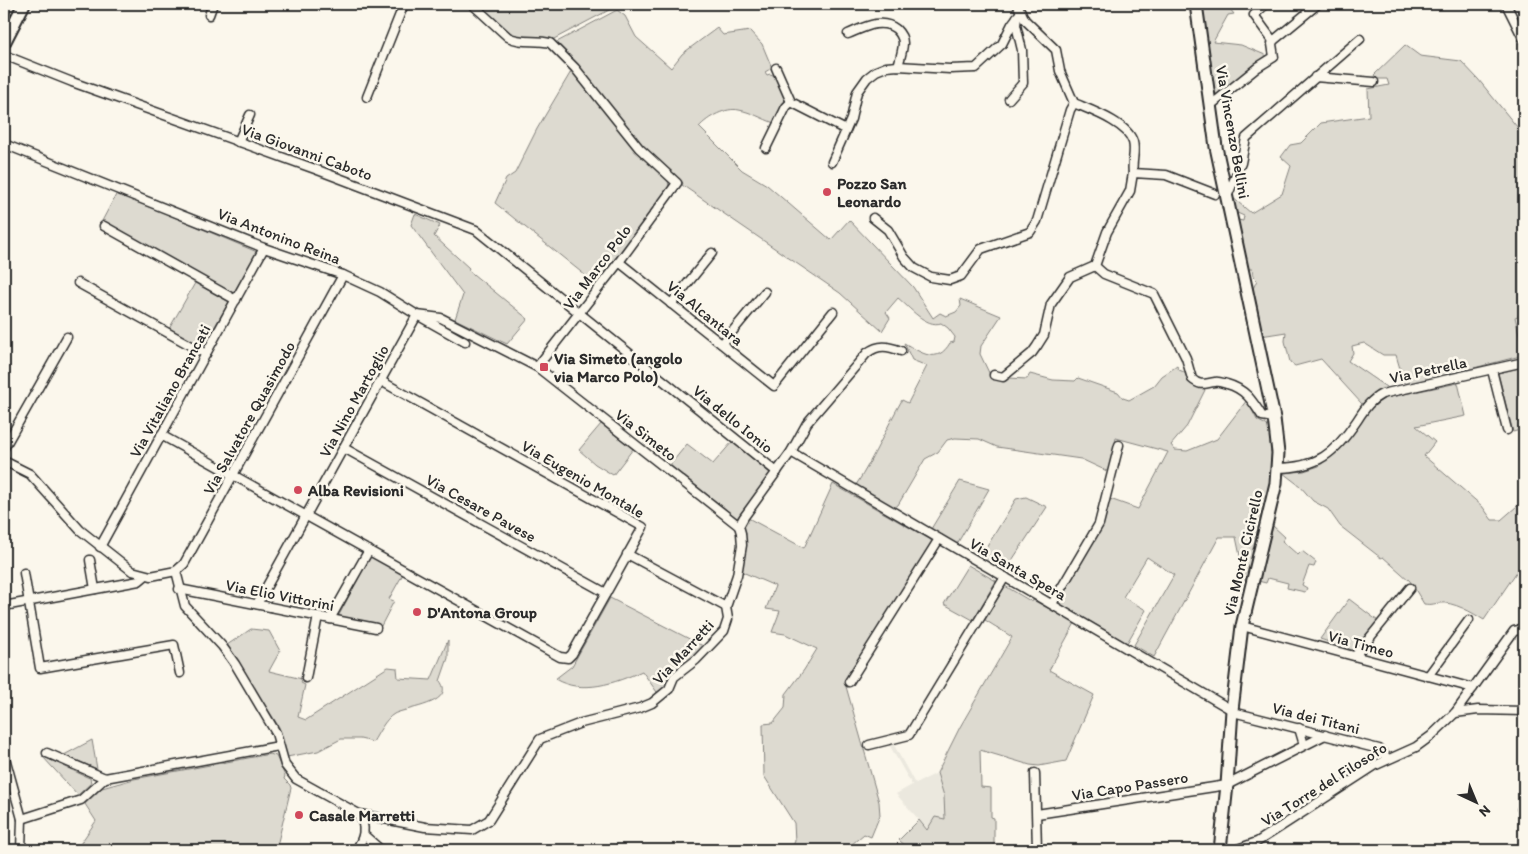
<svg xmlns="http://www.w3.org/2000/svg" width="1528" height="854" viewBox="0 0 1528 854" font-family="Itim,sans-serif">
<style>
.built{fill:#ebe8de}
.green{fill:#dddad0;stroke:#84827e}
.lines{fill:none;stroke-linecap:round;stroke-linejoin:round}
.street-casing{stroke:#2b2b2b;stroke-width:11}
.secondary-casing{stroke:#2b2b2b;stroke-width:15}
.street{stroke:#fbf7ec;stroke-width:8}
.secondary{stroke:#fbf7ec;stroke-width:11}
.poi-dot{fill:#d1495b;stroke:#fbf7ec;stroke-width:2}
.labels{text-anchor:middle;dominant-baseline:central;stroke-width:5;stroke-linejoin:round;paint-order:stroke}
.street-label{font-size:16px;fill:#2b2b2b;stroke:#fbf7ec}
.poi-label{font-size:16px;font-weight:bold;fill:#2b2b2b;stroke:#fbf7ec;text-anchor:start}
</style>
<rect width="100%" height="100%" fill="#fbf7ec"/>
<filter id="ink" filterUnits="userSpaceOnUse"><feTurbulence type="fractalNoise" baseFrequency=".02" numOctaves="2"/><feDisplacementMap in="SourceGraphic" scale="10" xChannelSelector="R" yChannelSelector="G"/><feConvolveMatrix kernelMatrix="1 2 1 2 8 2 1 2 1" color-interpolation-filters="sRGB"/></filter>
<g filter="url(#ink)">
<!-- built -->
<path class="built" d="M894,745L914,782L917,783L937,773L944,796L945,820L928,830L896,794L912,785L890,746Z"/>
<!-- green -->
<g class="green">
<path d="M478,4H615L611,9L552,40L515,37Z"/>
<path d="M1201,4H1226L1234,14L1228,15L1213,42L1241,45L1270,57L1221,95H1216L1214,94Z"/>
<path d="M617,10L625,16L636,37L671,68L682,54L717,28L723,35L750,31L762,44L772,68L765,72L767,75L770,74L776,76C787,103 789,97 774,123C763,119 751,112 739,110C726,107 708,117 699,127L742,170L767,185L831,240L849,220L913,287L933,318L940,313L946,316L956,312L961,306L960,299L1001,316L981,346L980,354L992,379L1002,381L1009,378L1027,379L1030,374L1053,380L1075,381L1078,378L1118,392L1123,398L1129,400L1154,386L1162,376L1177,366L1179,370L1184,372L1191,384L1202,387L1205,390L1187,426L1171,445L1175,450L1187,451L1217,439L1247,400L1257,420L1268,426C1283,469 1257,540 1246,584L1236,537H1219L1154,657L1134,645L1174,575L1147,557L1123,597L1146,610L1127,643L1057,602L1102,526L1110,499L1138,509L1168,452L1116,438L1109,472L1081,459L997,447L979,439L955,438L947,440L938,452L925,459L898,505L894,508L856,485C874,458 886,428 902,400L908,403L927,366L912,360L904,343C922,353 937,365 950,343L954,342L955,337L948,328L941,323C926,328 909,307 898,298L886,312L890,318L882,331L840,293L682,185L683,183L640,145L555,43Z"/>
<path d="M1405,45L1420,56L1461,61L1478,79L1522,133L1524,184V314L1515,317L1524,355L1405,386L1396,355H1383L1364,343L1352,346L1353,353L1348,361L1389,389L1376,393L1362,404L1321,359L1295,366L1290,362L1285,341L1286,332L1261,336L1251,293L1257,280L1253,276L1252,269H1247L1238,220L1243,221L1244,216L1235,212L1232,197L1251,213L1282,194L1291,166L1281,157L1290,145L1301,143L1321,123L1369,116L1368,89L1389,85L1387,79H1377L1374,75Z"/>
<path d="M572,70C599,103 624,139 656,167C663,173 671,179 668,189L596,284L495,203L506,179L515,173L537,129Z"/>
<path d="M117,193L257,252L233,294L102,221Z"/>
<path d="M415,214L440,225L434,236L469,268L468,270L528,319L507,344L455,319L463,295L411,225Z"/>
<path d="M195,283L229,302L203,347L169,329Z"/>
<path d="M1524,367V429L1513,432L1498,373Z"/>
<path d="M1458,383L1466,416L1416,426L1435,442L1424,456L1482,506L1492,520H1501L1524,500V561L1484,620C1473,613 1453,601 1439,603C1432,604 1432,605 1424,604L1410,581L1383,557L1381,558L1340,526L1328,509L1313,501L1300,486L1283,473L1304,471L1319,466L1343,446L1372,407L1385,398Z"/>
<path d="M601,424L633,449L613,475L595,464L579,450Z"/>
<path d="M732,442L771,474L737,518L670,465L687,444L713,464Z"/>
<path d="M960,481L989,489L957,544L931,529Z"/>
<path d="M833,484L931,540L932,544L845,683L879,802L880,815L871,837L864,834L845,850H791L795,841L794,823L764,776L763,724L773,723L785,708L786,694L804,670L817,649L785,634L772,632L780,611L766,609L775,586L740,571L745,545L744,524L748,518L804,548Z"/>
<path d="M1026,497L1047,507L1005,571L980,558L1016,499Z"/>
<path d="M1273,526L1285,537L1282,541L1298,555L1302,551L1316,562L1314,567L1309,566L1302,585L1307,588L1305,592L1287,588L1288,583L1268,578L1266,583L1258,581Z"/>
<path d="M372,557L403,574L389,599L394,601L381,626L338,617L369,558Z"/>
<path d="M968,565L996,581L973,620L944,604Z"/>
<path d="M1005,586L1032,602L1033,600L1075,623L1049,670L1094,695L1066,761L1039,766L1030,765L980,750L981,787L991,788V817L994,818V850H910L899,840L919,820L927,830L935,817L945,819L944,796L937,773L960,727L1012,637L985,620Z"/>
<path d="M610,598L705,647L693,659L670,674L665,687L659,695L642,671C616,683 582,695 555,679L572,666Z"/>
<path d="M1349,599L1378,621L1355,651L1320,639Z"/>
<path d="M251,629L269,631L280,651L269,671L302,679L301,683L305,685L298,717L306,720L388,667L397,668L398,678L431,680L448,640V658L440,681C457,704 404,708 394,714C385,719 378,734 373,742L360,739H341L318,751L287,757L279,727L227,645Z"/>
<path d="M92,740L97,769L64,755Z"/>
<path d="M270,754L276,756L285,776L284,779L290,785L291,788L276,850H76L96,821L85,804L102,788L134,779Z"/>
<path d="M42,756L87,777L90,778L91,783L78,795Z"/>
</g>
<g class="lines">
<!-- street casing -->
<g class="street-casing">
<g id="street">
<path d="M472,4L508,37C521,44 536,39 550,43L575,68L639,148L677,183L619,262L537,367"/>
<path d="M1017,4L1025,20L1056,50L1060,71L1074,103C1090,110 1128,123 1133,142C1136,152 1131,163 1133,173"/>
<path d="M1266,4L1254,15L1273,41"/>
<path d="M1506,4L1524,40"/>
<path d="M209,15L213,4"/>
<path d="M848,34C863,28 881,17 896,29C900,33 903,38 903,43C903,50 900,59 898,66"/>
<path d="M4,55L72,82L315,169L476,230L777,472"/>
<path d="M776,68L791,102L846,130"/>
<path d="M1315,77L1374,82"/>
<path d="M367,97L404,4"/>
<path d="M1009,99L1023,83L1022,50L1016,25L1017,17"/>
<path d="M1211,105L1258,67L1274,57L1272,44L1273,41L1318,4"/>
<path d="M238,142L250,115"/>
<path d="M4,144L264,248L343,275L380,292L417,315L441,318L537,367L739,526"/>
<path d="M766,148L786,107L791,102"/>
<path d="M832,162L851,119L857,92L867,78L876,71L886,67L898,66L950,69L976,68L1002,44L1012,24L1021,12"/>
<path d="M1227,197L1241,163L1246,138L1360,39"/>
<path d="M873,218L888,230L904,257L914,268L931,277L950,280L961,276L981,249L1030,232L1037,221L1070,110L1074,103"/>
<path d="M104,226L236,300"/>
<path d="M619,262L774,386L833,312"/>
<path d="M1095,266L1104,274L1154,294L1186,358L1192,379C1201,387 1205,383 1215,382C1218,381 1223,383 1227,384C1245,389 1252,400 1262,416L1274,418"/>
<path d="M78,283L206,354"/>
<path d="M671,304L712,253"/>
<path d="M722,344L765,292"/>
<path d="M1492,370L1507,430"/>
<path d="M994,375L1003,377L1032,353L1037,346L1044,335L1051,304L1070,277L1095,266L1107,232L1130,191L1133,173L1166,175L1215,194"/>
<path d="M161,435L560,657L568,658L572,654L643,527L381,381"/>
<path d="M4,448L67,337"/>
<path d="M344,448L606,593"/>
<path d="M791,452L1237,713L1379,749L1388,759"/>
<path d="M4,461L30,474L80,530L132,571L151,576L176,571L184,564L343,275"/>
<path d="M1277,468C1317,468 1335,453 1356,422C1364,410 1370,400 1382,394L1524,362"/>
<path d="M100,547L264,248"/>
<path d="M627,554L726,607"/>
<path d="M90,560L95,589"/>
<path d="M176,571L185,606L222,646L235,664L276,733L285,765L296,779L359,814L425,827L472,830L489,820L540,739L581,723L640,708L652,703L669,689L674,677L696,660L724,631L728,619L726,607L737,575L742,545L741,533L739,526L744,517L791,452L807,423L867,353C879,344 888,346 901,351"/>
<path d="M24,573L40,668L174,645L180,673"/>
<path d="M179,589L376,628"/>
<path d="M257,604L417,315L465,342"/>
<path d="M1052,604L1099,524L1119,445"/>
<path d="M4,606L139,581L145,576"/>
<path d="M330,619L369,550"/>
<path d="M1242,626L1473,688"/>
<path d="M1355,656L1410,588"/>
<path d="M1428,676L1469,620"/>
<path d="M306,678L318,616"/>
<path d="M849,682L939,539"/>
<path d="M1455,713L1478,710L1524,711"/>
<path d="M1299,728L1304,745"/>
<path d="M869,745L909,735L1005,577"/>
<path d="M47,753L105,778L279,746"/>
<path d="M4,754L22,819L21,850"/>
<path d="M1035,773L1037,850"/>
<path d="M1522,809L1524,810"/>
<path d="M1037,814L1227,785L1325,735"/>
<path d="M22,819L81,800L105,778"/>
<path d="M364,835L381,850"/>
<path d="M356,850C364,838 367,828 359,814"/>
<path d="M1235,850L1257,842L1376,765L1416,747L1431,736L1455,713L1514,631L1524,629"/>
</g>
</g>
<!-- secondary casing -->
<g class="secondary-casing">
<g id="secondary">
<path d="M1196,4L1216,147L1274,418L1278,453L1276,483L1242,626L1232,710L1227,785L1220,850"/>
<path d="M4,43L24,4"/>
</g>
</g>
<!-- street -->
<use href="#street" class="street"/>
<!-- secondary -->
<use href="#secondary" class="secondary"/>
</g>
</g>
<!-- markers -->
<g class="poi-dot">
<circle cx="827" cy="192" r="5"/>
<rect x="539" y="362" width="10" height="10" rx="2.5"/>
<circle cx="298" cy="490" r="5"/>
<circle cx="417" cy="612" r="5"/>
<circle cx="299" cy="815" r="5"/>
</g>
<g class="labels">
<!-- street labels -->
<g class="street-label">
<text transform="translate(1233 132) rotate(80)">Via Vincenzo Bellini</text>
<text transform="translate(307 152) rotate(20)">Via Giovanni Caboto</text>
<text transform="translate(279 236) rotate(21)">Via Antonino Reina</text>
<text transform="translate(597 267) rotate(-53)">Via Marco Polo</text>
<text transform="translate(705 313) rotate(39)">Via Alcantara</text>
<text transform="translate(1428 370) rotate(-12)">Via Petrella</text>
<text transform="translate(170 391) rotate(-61)">Via Vitaliano Brancati</text>
<text transform="translate(354 401) rotate(-61)">Via Nino Martoglio</text>
<text transform="translate(249 418) rotate(-61)">Via Salvatore Quasimodo</text>
<text transform="translate(733 419) rotate(39)">Via dello Ionio</text>
<text transform="translate(646 435) rotate(38)">Via Simeto</text>
<text transform="translate(583 479) rotate(30)">Via Eugenio Montale</text>
<text transform="translate(481 508) rotate(29)">Via Cesare Pavese</text>
<text transform="translate(1243 553) rotate(-77)">Via Monte Cicirello</text>
<text transform="translate(1018 569) rotate(30)">Via Santa Spera</text>
<text transform="translate(280 595) rotate(11)">Via Elio Vittorini</text>
<text transform="translate(1361 644) rotate(15)">Via Timeo</text>
<text transform="translate(683 652) rotate(-47)">Via Marretti</text>
<text transform="translate(1316 718) rotate(14)">Via dei Titani</text>
<text transform="translate(1324 784) rotate(-32)">Via Torre del Filosofo</text>
<text transform="translate(1130 786) rotate(-9)">Via Capo Passero</text>
</g>
<!-- poi labels -->
<g class="poi-label">
<text x="837" y="183">Pozzo San<tspan x="837" dy="18">Leonardo</tspan></text>
<text x="554" y="358">Via Simeto (angolo<tspan x="554" dy="18">via Marco Polo)</tspan></text>
<text x="308" y="490">Alba Revisioni</text>
<text x="427" y="612">D'Antona Group</text>
<text x="309" y="815">Casale Marretti</text>
</g>
</g>
<!-- margin -->
<rect width="1528" height="854" fill="none" stroke="#fbf7ec" stroke-width="20"/>
<rect x="10" y="10" width="1508" height="834" fill="none" stroke="#2b2b2b" stroke-width="2" filter="url(#ink)"/>
<!-- north arrow -->
<g transform="translate(1476 802) rotate(136)" stroke="#fbf7ec" stroke-width="4" paint-order="stroke">
<path d="M0-4L9 19L0 12L-9 19Z" fill="#2b2b2b"/>
<text y="-8" font-size="14" font-weight="bold" text-anchor="middle" fill="#2b2b2b">N</text>
</g>
</svg>
